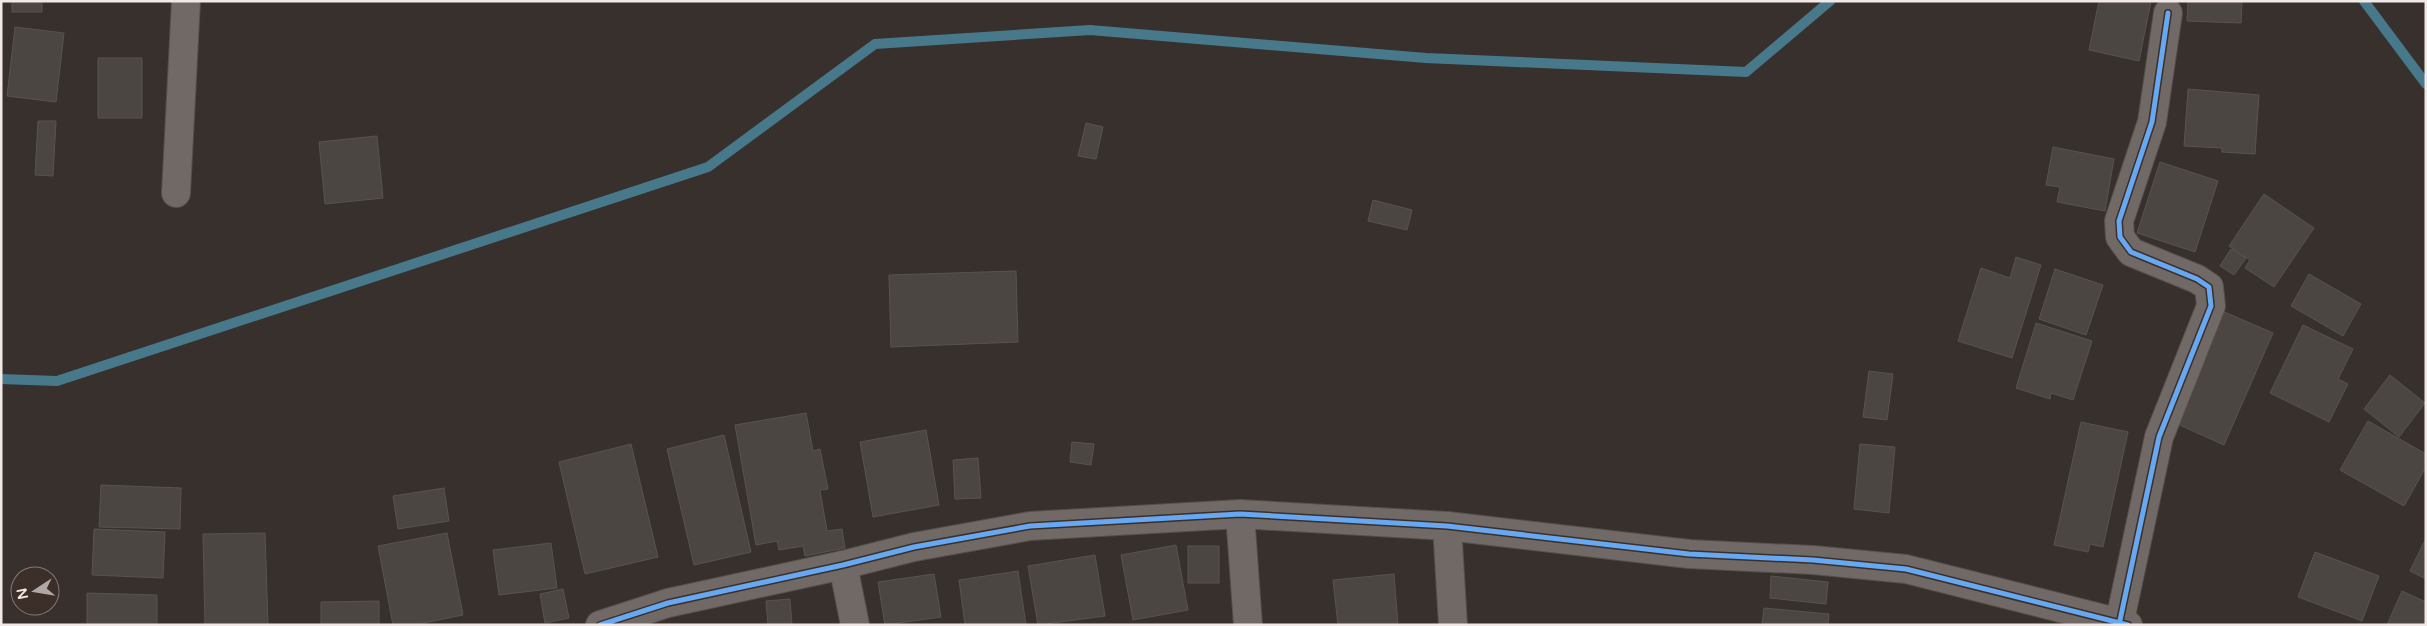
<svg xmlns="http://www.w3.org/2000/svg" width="2427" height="626" viewBox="0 0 2427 626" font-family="'Varela Round',sans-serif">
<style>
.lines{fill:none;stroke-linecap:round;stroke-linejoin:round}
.stream{stroke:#48798b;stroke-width:10}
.building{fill:#4c4643;stroke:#595350}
.street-casing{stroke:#554e4b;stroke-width:30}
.street{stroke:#706966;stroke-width:28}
.cycleway-casing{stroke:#3c2f29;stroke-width:8}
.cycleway{stroke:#66a8f1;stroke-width:5}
</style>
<rect width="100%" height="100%" fill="#38302d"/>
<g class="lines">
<!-- stream -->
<g class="stream">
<path d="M2364,1L2426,84"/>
<path d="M1,379L57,381L708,167L875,44L1090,30L1426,58L1746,72L1830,1"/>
</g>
</g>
<!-- building -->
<g class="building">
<rect x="12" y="1" width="30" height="11"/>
<path d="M2099,1H2151L2139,61L2089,50Z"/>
<path d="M2188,1H2242L2241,23L2187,21Z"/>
<path d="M15,27L64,33L56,102L7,96Z"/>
<rect x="98" y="58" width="44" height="60"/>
<path d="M2188,89L2259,95L2255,154L2222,152V148L2184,146Z"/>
<path d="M38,121H56L53,176L35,175Z"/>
<path d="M1086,123L1103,127L1096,159L1078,156Z"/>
<path d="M377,136L383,198L325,204L319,142Z"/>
<path d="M2053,147L2114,159L2105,211L2057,202L2060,187L2046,185Z"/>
<path d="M2160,162L2218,181L2195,252L2137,233Z"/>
<path d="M2264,194L2314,228L2274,287L2245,268L2250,260L2229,246Z"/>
<path d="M1373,200L1412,210L1407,230L1368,221Z"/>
<path d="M2231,249L2246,258L2234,275L2220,266Z"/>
<path d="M2016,257L2041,265L2012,358L1958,341L1981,268L2010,278Z"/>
<path d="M2055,269L2103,285L2086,335L2039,319Z"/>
<path d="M1016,271L1018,342L891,347L889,275Z"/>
<path d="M2309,274L2361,304L2343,336L2291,306Z"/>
<path d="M2222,311L2273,333L2224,445L2173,422Z"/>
<path d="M2036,323L2092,341L2073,400L2051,393L2050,399L2016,388Z"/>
<path d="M2303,325L2353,349L2338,379L2348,384L2329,422L2270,393Z"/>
<path d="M1869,371L1893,374L1887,420L1863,417Z"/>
<path d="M2390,375L2425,403L2399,437L2364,409Z"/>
<path d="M806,413L813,451L820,449L828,489L820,490L827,531L842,529L845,548L805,556L803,546L779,550L777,541L756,545L735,425Z"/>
<path d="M2368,421L2426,454V467L2404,506L2340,470Z"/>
<path d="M2081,422L2128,432L2103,547L2090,544L2088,552L2054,545Z"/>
<path d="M926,430L939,505L873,517L860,442Z"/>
<path d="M724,435L751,552L694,565L667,449Z"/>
<path d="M1072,442L1094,444L1091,465L1070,462Z"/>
<path d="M631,444L658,557L585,574L559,462Z"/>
<path d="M1860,444L1895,447L1889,513L1854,509Z"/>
<path d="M978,458L981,498L955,499L953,460Z"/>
<path d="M101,485L181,488L180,529L99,527Z"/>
<path d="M444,488L449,521L398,529L393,496Z"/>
<path d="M94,529L165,532L163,578L92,575Z"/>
<path d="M265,533L268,625H205L203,534Z"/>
<path d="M447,533L463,615L414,625H393L378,546Z"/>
<path d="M2426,538V579L2410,571Z"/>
<path d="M551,543L557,588L499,595L493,550Z"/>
<path d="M1176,545L1188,610L1133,620L1121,555Z"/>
<rect x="1188" y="546" width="31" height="37"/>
<path d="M2315,552L2379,576L2362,621L2298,597Z"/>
<path d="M1095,555L1105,616L1038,625L1028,566Z"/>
<path d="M1018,571L1026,625H965L959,580Z"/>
<path d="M934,574L941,617L885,625L878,582Z"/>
<path d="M1394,574L1398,625H1338L1333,580Z"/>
<path d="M1771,576L1828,582L1826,604L1770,598Z"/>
<path d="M563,589L569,618L545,623L540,594Z"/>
<path d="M2402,591L2426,602V625H2387Z"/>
<path d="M87,593L157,595V625H87Z"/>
<path d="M790,599L792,625H768L766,601Z"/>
<path d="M379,601V625H321V602Z"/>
<path d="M1764,608L1829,614L1828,625H1762Z"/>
</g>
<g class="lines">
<!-- street casing -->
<g class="street-casing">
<g id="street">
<path d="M176,193L186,1"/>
<path d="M1240,514L1248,625"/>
<path d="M1447,526L1453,625"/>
<path d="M843,565L855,625"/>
<path d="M600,625L668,603L843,565L914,547L1030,526L1240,514L1447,526L1689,554L1813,560L1906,569L2128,625"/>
<path d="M2119,625L2159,437L2211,306L2209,287L2197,279L2131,252L2120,237L2119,221L2152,122L2168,13"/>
</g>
</g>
<!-- street -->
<use href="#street" class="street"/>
<!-- cycleway casing -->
<g class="cycleway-casing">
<g id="cycleway">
<path d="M600,625L668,603L843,565L914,547L1030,526L1240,514L1447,526L1689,554L1813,560L1906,569L2128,625"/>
<path d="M2119,625L2159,437L2211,306L2209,287L2197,279L2131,252L2120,237L2119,221L2152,122L2168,13"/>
</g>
</g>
<!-- cycleway -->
<use href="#cycleway" class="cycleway"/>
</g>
<!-- border -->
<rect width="2427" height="626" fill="none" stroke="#f2e9e6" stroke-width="5"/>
<!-- north arrow -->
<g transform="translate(35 591) rotate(258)"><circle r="24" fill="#3c2f29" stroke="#857975"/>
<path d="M0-4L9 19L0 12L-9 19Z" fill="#b1a8a5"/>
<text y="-8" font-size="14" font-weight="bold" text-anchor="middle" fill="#f2e9e6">N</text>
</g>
</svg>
